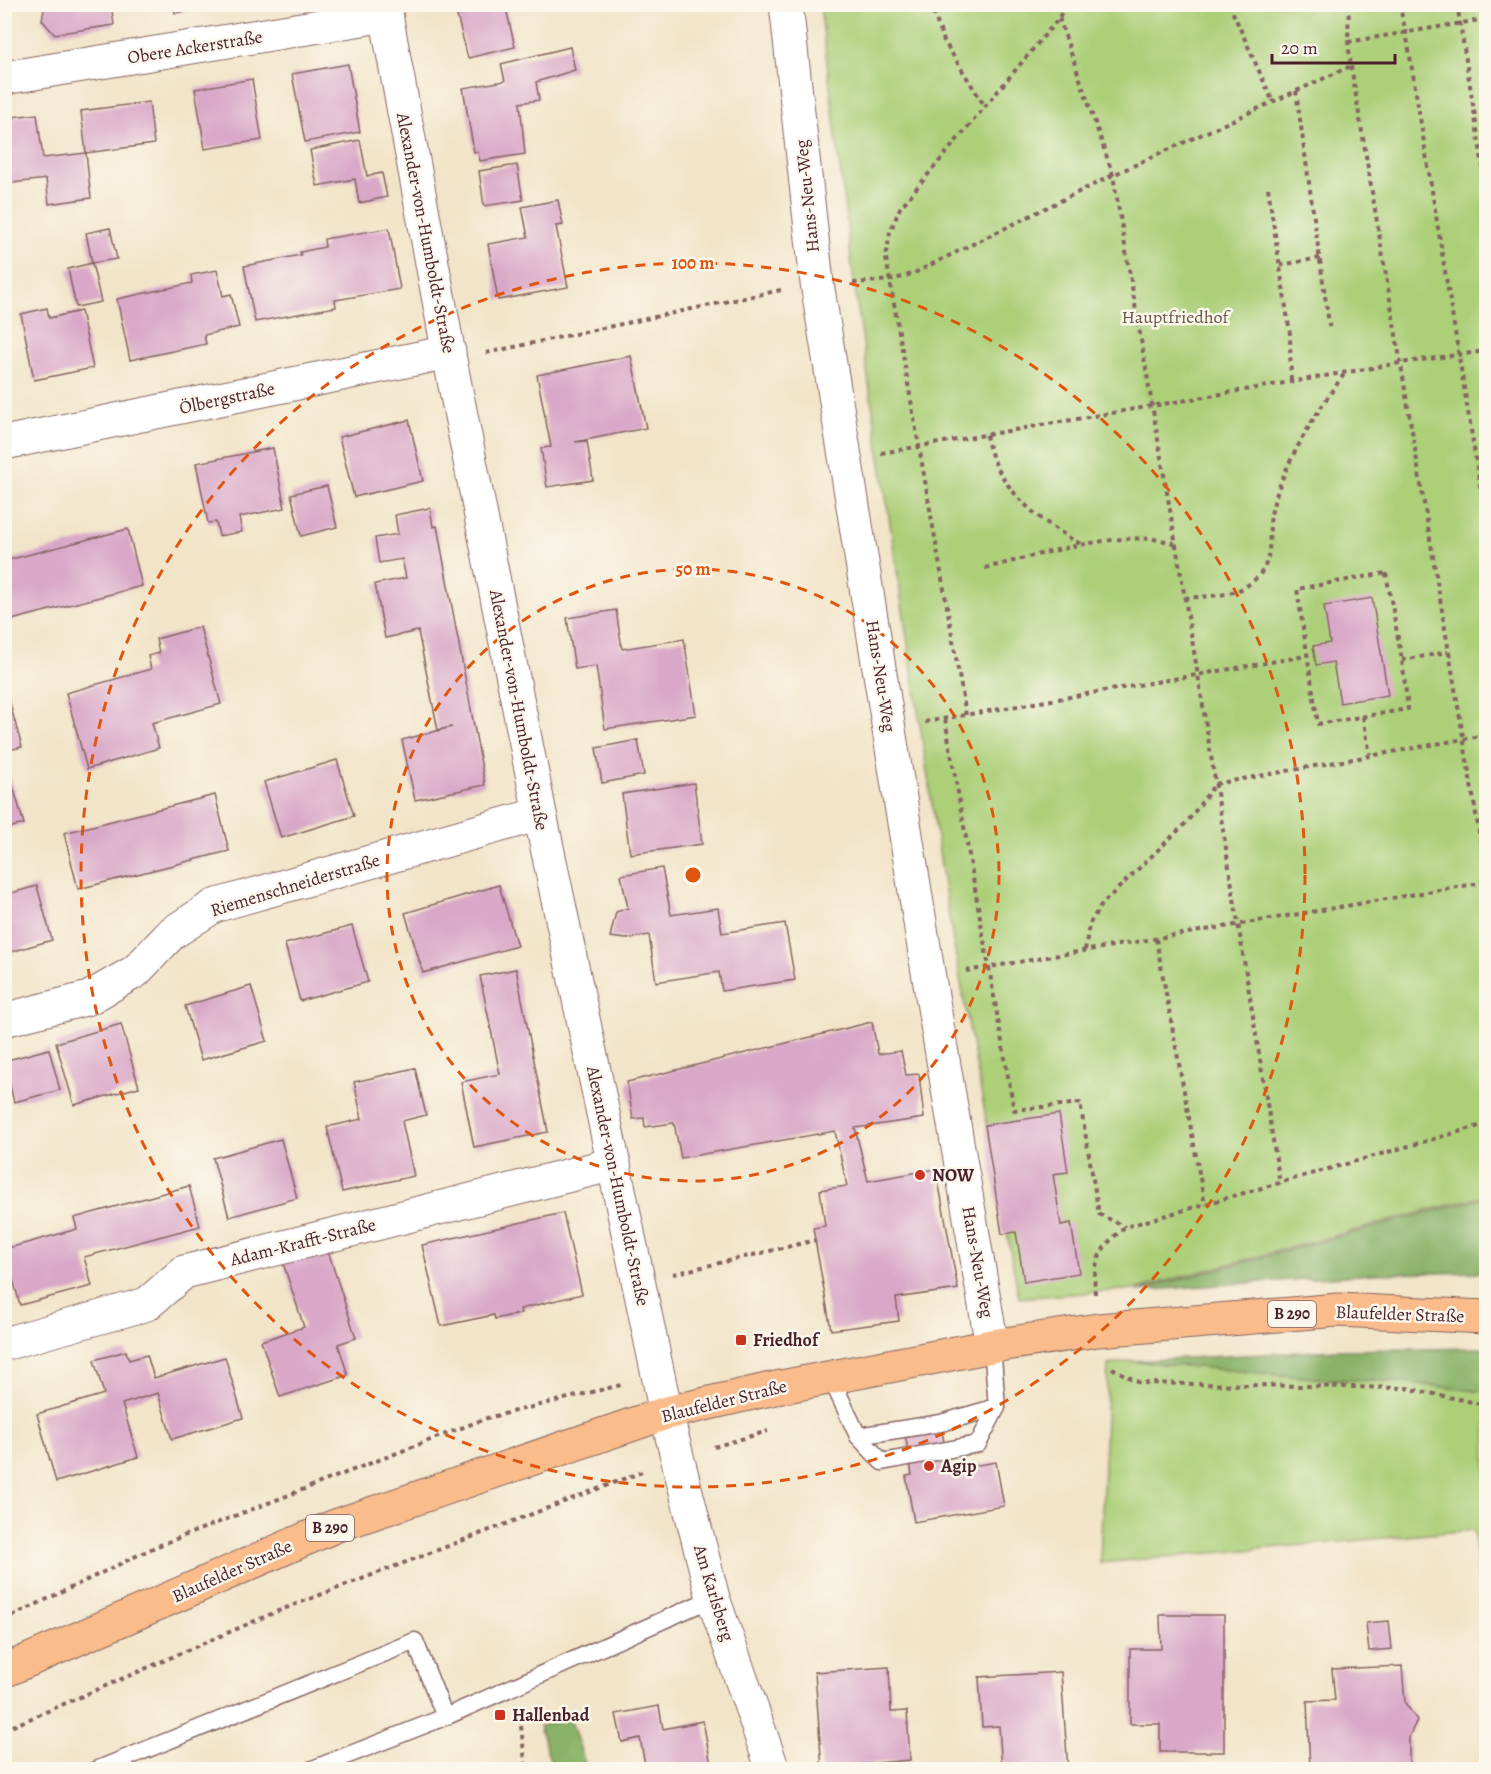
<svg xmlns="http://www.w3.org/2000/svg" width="1491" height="1774" viewBox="0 0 1491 1774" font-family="Alegreya,serif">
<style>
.green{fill:#accf78;stroke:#7b7752;stroke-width:1.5}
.forest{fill:#89b268;stroke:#6a684a;stroke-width:1.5}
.building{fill:#d9a8c8}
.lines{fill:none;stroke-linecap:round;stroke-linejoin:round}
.service-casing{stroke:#856462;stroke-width:19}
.minor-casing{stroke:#856462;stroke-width:35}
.primary-casing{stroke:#856462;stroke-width:35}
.path{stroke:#856462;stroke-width:4;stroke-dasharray:4.5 4.5;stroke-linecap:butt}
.service{stroke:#fff;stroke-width:16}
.minor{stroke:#fff;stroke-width:33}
.primary{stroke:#f9bc8a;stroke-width:33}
.ring{fill:none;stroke:#e0560e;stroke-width:3;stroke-dasharray:10 8}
.poi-dot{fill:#c8321e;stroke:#fbf7ec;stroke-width:2}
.labels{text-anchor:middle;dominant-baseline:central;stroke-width:5;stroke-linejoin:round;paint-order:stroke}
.shield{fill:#fbf7ec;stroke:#7f6065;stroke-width:1.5}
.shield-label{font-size:16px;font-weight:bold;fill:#4a1f2b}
.street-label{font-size:18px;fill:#4a1f2b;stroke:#fbf7ec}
.park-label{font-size:18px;fill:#675442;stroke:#fbf7ec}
.poi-label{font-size:18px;font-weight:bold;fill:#4a1f2b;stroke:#fbf7ec;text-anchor:start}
.centre{fill:#e0560e;stroke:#fbf7ec;stroke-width:3}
.ring-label{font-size:18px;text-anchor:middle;font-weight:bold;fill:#e0560e;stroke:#fbf7ec;stroke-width:5;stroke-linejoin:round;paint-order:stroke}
</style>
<rect width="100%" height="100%" fill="#fbf7ec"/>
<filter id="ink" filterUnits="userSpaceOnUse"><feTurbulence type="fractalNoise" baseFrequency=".0167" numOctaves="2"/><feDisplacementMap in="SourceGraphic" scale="12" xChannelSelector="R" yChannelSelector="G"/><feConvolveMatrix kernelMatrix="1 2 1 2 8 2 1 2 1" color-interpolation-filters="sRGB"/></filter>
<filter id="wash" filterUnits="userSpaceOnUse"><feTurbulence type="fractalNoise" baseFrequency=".008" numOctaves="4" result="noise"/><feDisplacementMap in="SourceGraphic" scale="24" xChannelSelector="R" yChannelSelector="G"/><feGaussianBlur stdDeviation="1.35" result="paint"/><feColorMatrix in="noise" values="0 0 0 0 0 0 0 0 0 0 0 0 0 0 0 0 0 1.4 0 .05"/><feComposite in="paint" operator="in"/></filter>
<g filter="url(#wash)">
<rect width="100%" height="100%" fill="#f2e4c8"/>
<!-- green -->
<g class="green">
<path d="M820,5H1486V1195L1136,1289L1019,1298L949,918L854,283Z"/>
<path d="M1131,1361L1327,1379L1402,1382L1486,1392V1650L1474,1530L1100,1563L1108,1365Z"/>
</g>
<!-- forest -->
<g class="forest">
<path d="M1486,1197V1272L1374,1274L1136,1291Z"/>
<path d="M1486,1348V1392L1402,1382L1327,1379L1131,1361L1340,1350Z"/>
<path d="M570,1718L587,1769H553L539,1726Z"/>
</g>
<g id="blocks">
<!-- building -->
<g class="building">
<path d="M45,4H111L114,25L54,34L42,20Z"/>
<path d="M173,4H215V6L175,13Z"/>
<path d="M454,4H505L515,47L468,58Z"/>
<path d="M570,47L575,70L536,82L539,100L520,103L525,154L480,161L478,152H474L463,88L505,81L501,64Z"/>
<path d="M348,64L360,132L305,142L292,74Z"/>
<path d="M252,79L262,140L205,149L195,89Z"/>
<path d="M149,102L154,144L86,153L81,111Z"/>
<path d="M37,114L43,158L86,153L91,198L49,204L46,179L4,184V118Z"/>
<path d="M360,140L367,176L382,173L387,197L359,203L355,179L317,186L310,150Z"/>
<path d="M517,165L523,200L484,206L479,171Z"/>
<path d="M558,200L563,225L556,226L568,287L498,300L488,244L528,237L522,207Z"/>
<path d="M110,228L117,259L92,263L86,233Z"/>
<path d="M389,228L400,289L335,300L336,307L255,322L244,266L301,255L300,252L325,247L324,239Z"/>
<path d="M92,263L101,302L76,307L68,269Z"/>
<path d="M217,270L223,296L231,294L239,327L204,335L206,344L130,360L117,299L192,283L191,275Z"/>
<path d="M47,308L49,318L81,311L93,368L34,380L21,314Z"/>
<path d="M631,356L646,428L575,442L587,441L593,480L547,487L541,448L551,447L537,375Z"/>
<path d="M409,420L423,481L354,497L339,437Z"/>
<path d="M273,448L285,508L239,517L242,532L219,536L216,522L208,523L196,463Z"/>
<path d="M327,486L337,527L301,536L291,494Z"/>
<path d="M430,508L433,527L437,526L485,785L415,800L402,740L452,727L438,730L418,631L385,638L375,584L406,578L402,559L379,563L375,538L398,534L395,515Z"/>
<path d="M128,529L142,586L4,622V561Z"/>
<path d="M1372,598L1388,695L1340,703L1333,662L1316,665L1313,646L1330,643L1324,606Z"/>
<path d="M616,610L622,649L684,639L696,715L605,729L596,666L575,669L567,618Z"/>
<path d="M200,627L221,704L152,723L159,748L87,769L66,693L151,669L148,656L159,653L156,639Z"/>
<path d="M4,683L22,747L4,751Z"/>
<path d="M638,740L644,775L602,783L596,748Z"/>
<path d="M4,755L24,824L4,829Z"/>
<path d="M337,760L354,816L281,838L264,782Z"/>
<path d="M694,783L702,844L630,854L622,794Z"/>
<path d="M215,795L229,851L78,889L64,833Z"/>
<path d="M662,868L671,915L718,908L722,933L785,923L795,980L722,991L719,972L656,982L649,935L626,939L610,937L616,912L628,908L621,875Z"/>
<path d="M499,885L517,946L423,973L405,913Z"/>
<path d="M37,886L52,940L4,954V895Z"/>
<path d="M352,926L368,982L300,1001L285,944Z"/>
<path d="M516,969L548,1132L474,1147L461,1082L500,1074L480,976Z"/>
<path d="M251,986L267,1041L201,1060L185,1006Z"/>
<path d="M872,1022L878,1054L901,1051L906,1075L919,1074L924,1118L855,1128L868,1181L936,1169L958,1289L896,1298L899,1321L831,1330L813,1228L825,1226L820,1190L847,1186L835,1131L681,1158L674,1123L645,1127L644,1118L633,1119L627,1082Z"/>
<path d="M121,1024L139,1087L74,1105L56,1043Z"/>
<path d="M49,1049L60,1090L14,1102L4,1061Z"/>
<path d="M415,1068L426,1115L402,1121L414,1176L342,1192L327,1127L362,1119L354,1082Z"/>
<path d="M1059,1114L1068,1172L1053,1174L1061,1225L1071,1223L1079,1273L1024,1282L1016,1232L1002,1234L985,1125Z"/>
<path d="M281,1139L297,1198L229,1217L213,1158Z"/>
<path d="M189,1186L200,1226L84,1257L92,1286L20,1305L5,1249L77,1229L74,1218Z"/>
<path d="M563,1213L582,1294L520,1309L521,1313L495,1319L494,1315L441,1326L422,1245Z"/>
<path d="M327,1248L356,1338L338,1344L348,1375L280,1397L261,1341L304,1327L283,1263Z"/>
<path d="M126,1351L129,1360L147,1355L154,1378L225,1357L243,1418L172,1439L158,1393L122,1404L138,1457L56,1482L37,1414L104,1394L94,1360Z"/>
<path d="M939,1415L949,1470L996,1462L1004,1506L914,1522L906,1476L912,1475L903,1422Z"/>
<path d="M1160,1615H1224V1752H1160V1724H1130V1649H1161Z"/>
<path d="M1389,1621L1392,1649L1369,1651L1366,1623Z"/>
<path d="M1402,1666L1405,1703L1417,1720L1409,1737V1770H1310L1307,1701L1335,1700L1332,1669Z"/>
<path d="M889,1667L891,1712L907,1711L910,1760L866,1764L867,1770H822L815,1672Z"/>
<path d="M1061,1672L1068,1770H1002L999,1726L982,1727L979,1677Z"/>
<path d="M659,1706L663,1729L703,1721L712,1770H646L640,1738L622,1742L616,1714Z"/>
</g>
</g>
</g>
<g filter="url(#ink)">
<use href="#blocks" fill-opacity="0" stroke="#856462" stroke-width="1.5"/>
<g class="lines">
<!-- service casing -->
<g class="service-casing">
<g id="service">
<path d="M830,1376L858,1436L882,1462L978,1444L997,1407L992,1346"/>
<path d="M858,1436L941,1423L997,1407"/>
<path d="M96,1770L415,1641L445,1717"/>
<path d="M310,1770L445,1717L713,1598"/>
</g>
</g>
<!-- minor casing -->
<g class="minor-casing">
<g id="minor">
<path d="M384,4L450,360L540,814L666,1413L713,1598L773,1770"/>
<path d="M786,4L817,283L929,978L992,1346"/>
<path d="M4,78L386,15"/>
<path d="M4,443L449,352"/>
<path d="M4,1020L89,998L136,971L172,933L214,906L540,814"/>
<path d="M4,1344L147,1304L184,1272L614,1164"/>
</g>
</g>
<!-- primary casing -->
<g class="primary-casing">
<path id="primary" d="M4,1671L335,1526L666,1413L766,1390L992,1346L1098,1330L1338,1310L1486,1317"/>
</g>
<!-- path -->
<g class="path">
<path d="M930,4L944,41L984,105"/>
<path d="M1229,4L1273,102"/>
<path d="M1399,4L1406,32L1486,522"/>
<path d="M1457,4L1486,186"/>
<path d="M1059,18L1113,175L1198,675L1280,1184"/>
<path d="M1348,42L1486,19"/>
<path d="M1351,66L1486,874"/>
<path d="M1296,91L1330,331"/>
<path d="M1268,188L1290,334L1291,383"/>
<path d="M1280,265L1320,258"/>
<path d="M853,283L892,280L912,274L1113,175L1351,66L1348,42L1349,4"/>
<path d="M486,353L781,290"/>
<path d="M986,435C997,489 1037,520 1084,546"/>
<path d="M881,453L1400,363L1486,351"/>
<path d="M985,568C1038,556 1125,526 1176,544"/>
<path d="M1386,573L1402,660L1408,709L1318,724L1297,589Z"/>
<path d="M1185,598C1204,596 1231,597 1248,585C1279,563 1265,540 1272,510C1283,464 1317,411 1345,373"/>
<path d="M1402,660L1448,652"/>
<path d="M966,715L886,258L890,232L900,208L1059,18L1065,4"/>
<path d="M1363,717L1370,754"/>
<path d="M945,719L1014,1110L1080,1103L1099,1214L1125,1227"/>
<path d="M925,722L1306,656"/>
<path d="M1156,939L1205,1205"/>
<path d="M1085,950L1089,925L1101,905L1187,822L1215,784L1486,735"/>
<path d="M966,971L1486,882"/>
<path d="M673,1274L816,1240"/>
<path d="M1095,1294C1093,1260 1099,1249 1125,1227L1486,1124"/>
<path d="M1112,1368L1140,1383L1406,1388L1486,1405"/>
<path d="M714,1447L768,1431"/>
<path d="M4,1620L155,1547L487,1418L621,1385"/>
<path d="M520,1717L526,1770"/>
<path d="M4,1730L278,1611L642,1472"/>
</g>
<!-- service -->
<use href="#service" class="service"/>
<!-- minor -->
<use href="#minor" class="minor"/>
<!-- primary -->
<use href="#primary" class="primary"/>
</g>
</g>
<!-- distance rings -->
<g class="ring">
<circle cx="693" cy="875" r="306"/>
<circle cx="693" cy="875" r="612"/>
</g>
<!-- markers -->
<g class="poi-dot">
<circle cx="920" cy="1175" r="6"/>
<rect x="735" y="1334" width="12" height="12" rx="3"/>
<circle cx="929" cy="1466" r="6"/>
<rect x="494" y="1709" width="12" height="12" rx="3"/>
</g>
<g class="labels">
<!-- shield labels -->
<g class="shield">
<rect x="1268" y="1301" width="48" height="26" rx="4.5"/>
<rect x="306" y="1515" width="48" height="26" rx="4.5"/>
</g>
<g class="shield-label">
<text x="1292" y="1314">B 290</text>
<text x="330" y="1528">B 290</text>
</g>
<!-- street labels -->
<g class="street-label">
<text transform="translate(195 47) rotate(-9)">Obere Ackerstraße</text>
<text transform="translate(807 196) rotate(-96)">Hans-Neu-Weg</text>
<text transform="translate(426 233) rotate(79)">Alexander-von-Humboldt-Straße</text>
<text transform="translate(227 398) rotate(-12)">Ölbergstraße</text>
<text transform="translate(881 676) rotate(81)">Hans-Neu-Weg</text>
<text transform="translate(519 710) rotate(79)">Alexander-von-Humboldt-Straße</text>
<text transform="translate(295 885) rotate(-17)">Riemenschneiderstraße</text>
<text transform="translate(618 1186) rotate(78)">Alexander-von-Humboldt-Straße</text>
<text transform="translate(303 1242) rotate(-14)">Adam-Krafft-Straße</text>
<text transform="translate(978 1262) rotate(80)">Hans-Neu-Weg</text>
<text transform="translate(1400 1314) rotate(2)">Blaufelder Straße</text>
<text transform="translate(724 1401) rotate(-14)">Blaufelder Straße</text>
<text transform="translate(232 1571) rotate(-24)">Blaufelder Straße</text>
<text transform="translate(714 1593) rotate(73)">Am Karlsberg</text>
</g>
<!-- park labels -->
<g class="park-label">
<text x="1175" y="317">Hauptfriedhof</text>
</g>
<!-- poi labels -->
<g class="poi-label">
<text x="932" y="1175">NOW</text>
<text x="753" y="1340">Friedhof</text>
<text x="941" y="1466">Agip</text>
<text x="512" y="1715">Hallenbad</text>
</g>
</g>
<circle cx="693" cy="875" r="9" class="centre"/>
<g class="ring-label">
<text x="693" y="269">100 m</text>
<text x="693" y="575">50 m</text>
</g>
<!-- margin -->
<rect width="1491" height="1774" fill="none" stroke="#fbf7ec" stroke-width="24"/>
<!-- scale -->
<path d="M1272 54v9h123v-9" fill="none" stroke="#4a1f2b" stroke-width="3"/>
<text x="1281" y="54" font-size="18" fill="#4a1f2b" stroke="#fbf7ec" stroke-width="4.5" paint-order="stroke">20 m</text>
</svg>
